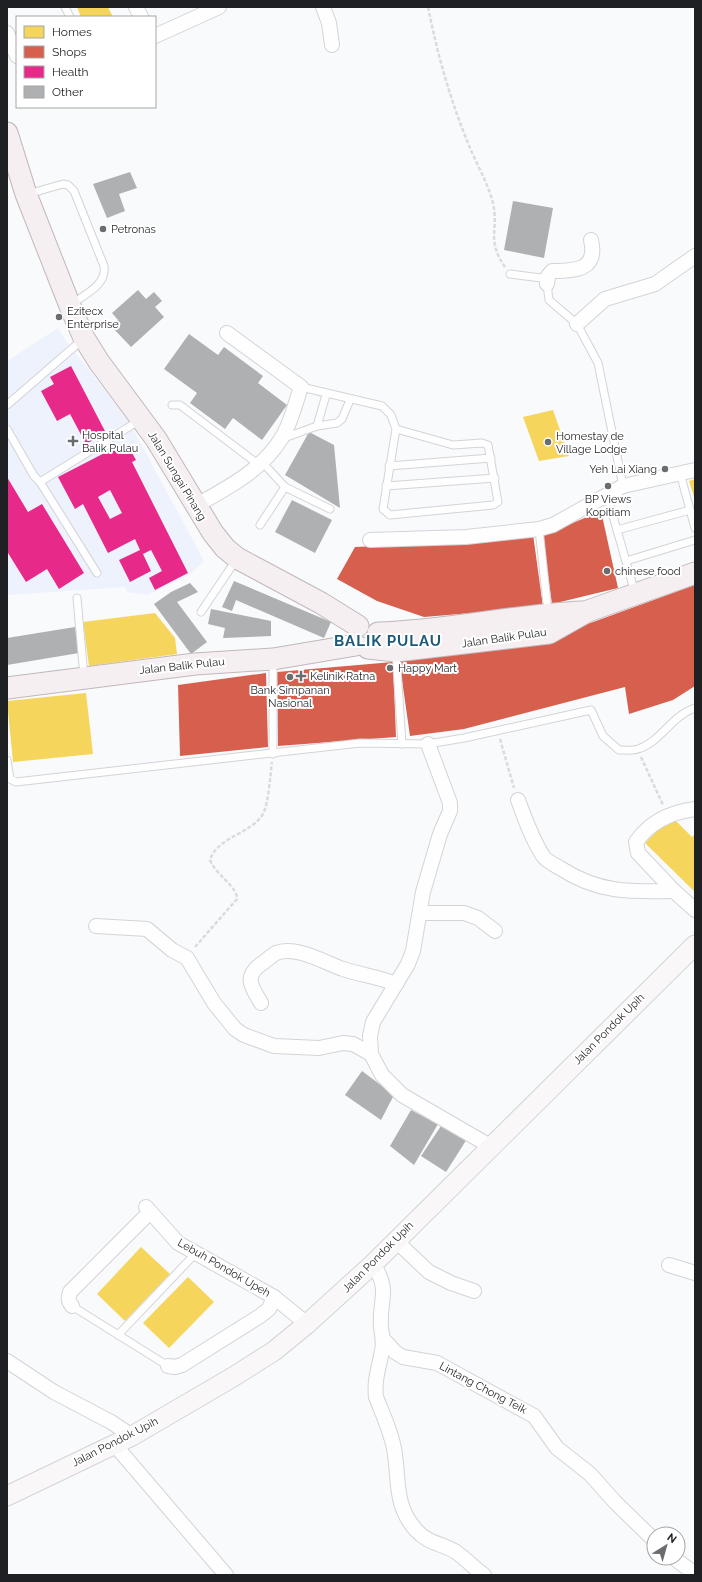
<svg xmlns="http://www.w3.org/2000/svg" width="702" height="1582" viewBox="0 0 702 1582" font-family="Raleway,sans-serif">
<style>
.built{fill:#edf2fc}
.homes{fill:#f6d55c}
.shops{fill:#d6604d}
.health{fill:#e7298a;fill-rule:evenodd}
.building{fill:#afb0b2}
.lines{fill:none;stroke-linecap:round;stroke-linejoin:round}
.service-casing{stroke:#d3d4d8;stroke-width:9}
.minor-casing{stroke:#d3d4d8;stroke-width:16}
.secondary-casing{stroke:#d3d4d8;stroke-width:21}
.primary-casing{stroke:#c2b7bb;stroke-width:23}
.path{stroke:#dbdbdd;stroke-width:2.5;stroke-dasharray:4 2;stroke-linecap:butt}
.service{stroke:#fefeff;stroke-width:7}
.minor{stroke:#fefeff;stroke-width:14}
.secondary{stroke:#faf7f8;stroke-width:19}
.primary{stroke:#f5eff1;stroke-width:21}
.poi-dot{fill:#6b6c70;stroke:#fff;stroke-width:1.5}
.labels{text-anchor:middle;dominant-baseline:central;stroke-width:4;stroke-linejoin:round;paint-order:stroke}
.poi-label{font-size:11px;fill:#1f2024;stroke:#fff;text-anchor:start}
.street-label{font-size:11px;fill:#1f2024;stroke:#fff}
.district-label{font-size:15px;font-weight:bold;letter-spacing:1px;fill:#1d5979;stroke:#fff}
</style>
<rect width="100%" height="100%" fill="#f8fafc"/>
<!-- built -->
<path class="built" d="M58,328L65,340L127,418L204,561L189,575L147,595L127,592L125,587L7,595V361Z"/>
<!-- homes -->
<g class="homes">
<path d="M77,7H108L113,17H81Z"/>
<path d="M553,410L569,456L539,461L523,417Z"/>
<path d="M695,479V500L689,481Z"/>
<path d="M155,613L175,638L177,654L89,666L83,622Z"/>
<path d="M86,693L93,754L13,762L7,701Z"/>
<path d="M671,816L692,837L695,834V892L645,843Z"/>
<path d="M141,1247L170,1274L125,1321L97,1294Z"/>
<path d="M188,1277L214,1302L169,1348L143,1323Z"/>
</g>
<!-- shops -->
<g class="shops">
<path d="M601,511L618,588L552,604L542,533L568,525Z"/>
<path d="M533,534L543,607L424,617L377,601L337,579L355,547L401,545Z"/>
<path d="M695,585V686L673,700L629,714L625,687L464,729L410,736L399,659L538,642Z"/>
<path d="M393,662L396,737L278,746L277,672Z"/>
<path d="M266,673L268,747L180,756L178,685Z"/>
</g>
<!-- health -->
<g class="health">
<path d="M71,366L106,433L86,444L70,414L57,421L41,391L54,384L50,377Z"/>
<path d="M122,444L127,454L131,451L136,460L132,462L188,573L155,590L149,578L162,571L151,550L143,554L151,571L130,582L119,560L140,550L135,539L108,553L83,504L75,509L58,477ZM110,490L122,513L110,519L98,497Z"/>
<path d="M7,477L28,512L42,504L84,573L59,589L47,569L26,582L8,553H7Z"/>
</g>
<!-- building -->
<g class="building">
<path d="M130,172L137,188L119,194L125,211L107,218L93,184Z"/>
<path d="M513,201L553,208L544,258L504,250Z"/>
<path d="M138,290L146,299L154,292L162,301L155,307L164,317L131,347L111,326L118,320L112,313Z"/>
<path d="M189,334L218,355L224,347L263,376L258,383L287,405L262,440L233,418L225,429L190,403L197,393L164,369Z"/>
<path d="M309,432L334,445L340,508L285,475Z"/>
<path d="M292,500L332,520L315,553L275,532Z"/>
<path d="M234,581L331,622L324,638L236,600L232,611L222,607Z"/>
<path d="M190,583L198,592L177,602L207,642L191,654L154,604L171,592Z"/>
<path d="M211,609L271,621V636L223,638L225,628L208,624Z"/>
<path d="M75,627L79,653L7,665V638Z"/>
<path d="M362,1071L394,1095L381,1120L345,1095Z"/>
<path d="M411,1110L438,1124L414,1165L390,1146Z"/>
<path d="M443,1123L467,1139L446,1172L421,1156Z"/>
</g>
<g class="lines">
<!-- service casing -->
<g class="service-casing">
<g id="service">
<path d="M65,7L70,17"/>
<path d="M28,194L63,184L68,185L74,191L104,266C107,285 85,294 72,304"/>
<path d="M510,274L541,278L547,284L549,300L577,324L598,363L623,486"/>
<path d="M301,387L382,406L391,415L396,429L383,509L390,515L493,505L498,502L488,445L482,443L453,445L396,429"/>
<path d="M7,405L82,340"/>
<path d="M172,405H180L259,465"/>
<path d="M317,426L326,395"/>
<path d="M7,429L34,476L40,482L140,420"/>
<path d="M284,438L317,426L337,423L342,419L350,400"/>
<path d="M262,462L285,487L330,509"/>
<path d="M389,466L491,458"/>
<path d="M680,473L695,528"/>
<path d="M40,482L97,573"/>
<path d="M386,486L495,478"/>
<path d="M607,495L635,593"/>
<path d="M260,525L285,487"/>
<path d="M539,529L548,612"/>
<path d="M617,530L690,510"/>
<path d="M626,561L695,540"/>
<path d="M77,598L84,677"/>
<path d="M201,612L236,560"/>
<path d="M396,653L402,744"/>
<path d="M273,754V661"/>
<path d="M7,760L10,779L16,782L360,743L428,744L464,738L591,710L603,736L619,750C625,750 632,751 638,749C661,742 672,715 695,708"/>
<path d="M72,1306L168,1366"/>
<path d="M118,1335L195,1254"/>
</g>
</g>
<!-- minor casing -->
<g class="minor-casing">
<g id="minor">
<path d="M136,7L141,17"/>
<path d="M323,7L329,23L332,45"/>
<path d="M7,33L17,56"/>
<path d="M155,36L219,7"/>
<path d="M547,284L548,276L552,271C576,271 598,270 591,240"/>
<path d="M577,324L605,299L655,284L695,256"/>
<path d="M195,506C227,488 261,471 281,439C291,424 295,404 301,387L227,333"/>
<path d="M370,540L466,537L539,529L553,525L623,486L695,470"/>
<path d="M428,744L450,803V811L440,834L423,892L413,951L408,964L373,1022L370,1036L371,1054L382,1075L402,1095L490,1146"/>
<path d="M518,800C525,819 532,839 543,856C546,861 555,865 560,868C598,893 630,892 674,891"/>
<path d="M695,809C671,812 650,822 636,842L638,853L674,891L695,910"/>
<path d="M420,913H464L478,918L495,931"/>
<path d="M96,926L147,929L172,950L187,958L214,1003L235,1029L244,1035L274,1046L319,1048L343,1043L353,1044L371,1054"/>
<path d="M261,1003C252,987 243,978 261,964C266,961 271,956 276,953C297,945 325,963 343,969C361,975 379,977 396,984"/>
<path d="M146,1207L178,1243L274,1297L307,1324"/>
<path d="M395,1240L429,1272L451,1283L474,1291"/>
<path d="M373,1264C391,1291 379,1299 381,1327C382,1335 384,1342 382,1351C379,1367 374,1380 376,1397C383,1415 393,1436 395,1455C399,1483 395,1507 416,1530C428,1544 442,1543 456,1552C466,1559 474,1568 484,1575"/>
<path d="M669,1265L695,1273"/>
<path d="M72,1306C68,1301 68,1298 70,1292L150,1212"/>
<path d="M384,1340L395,1352L403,1357L437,1363L534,1416L557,1448L590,1474L615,1502L654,1540"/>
<path d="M7,1361L54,1392L111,1422L132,1436"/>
<path d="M168,1366L175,1367L182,1365L260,1316L269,1309L274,1297"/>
<path d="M114,1444L226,1575"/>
<path d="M674,1558L695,1574"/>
</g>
</g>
<!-- secondary casing -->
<g class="secondary-casing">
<path id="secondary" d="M7,1496L132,1436L233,1377L274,1351L307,1324L373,1264L695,945"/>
</g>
<!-- primary casing -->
<g class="primary-casing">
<g id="primary">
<path d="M7,133L26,194L70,306L84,338L99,362L156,439L213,533L225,548L237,558L321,603L358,626"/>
<path d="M378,633C446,631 514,615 582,612"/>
<path d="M368,648L396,651L549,633L588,611L695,573"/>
<path d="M7,688L195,664L273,659L356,645"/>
</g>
</g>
<!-- path -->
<g class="path">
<path d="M428,7C437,52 449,96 466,138C474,160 487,180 493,203C499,230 486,240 505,267"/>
<path d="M500,739L514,788"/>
<path d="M641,757L663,805"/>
<path d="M195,947L237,899C237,886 216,875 210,860C217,837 251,834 263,814C269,802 270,776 272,762"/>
</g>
<!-- service -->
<use href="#service" class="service"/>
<!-- minor -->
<use href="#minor" class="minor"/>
<!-- secondary -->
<use href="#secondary" class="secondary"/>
<!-- primary -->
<use href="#primary" class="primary"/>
</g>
<!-- markers -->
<g class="poi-dot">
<circle cx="103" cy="229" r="4"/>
<circle cx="59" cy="317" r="4"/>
<path d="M71 435h4v4h4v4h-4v4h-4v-4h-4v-4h4z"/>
<circle cx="548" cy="442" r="4"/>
<circle cx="665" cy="469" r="4"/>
<circle cx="608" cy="486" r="4"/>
<circle cx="607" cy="571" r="4"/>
<circle cx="390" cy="668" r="4"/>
<path d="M299 670h4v4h4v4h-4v4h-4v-4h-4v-4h4z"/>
<circle cx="290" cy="677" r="4"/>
</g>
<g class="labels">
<!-- poi labels -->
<g class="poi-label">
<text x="111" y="229">Petronas</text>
<text x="67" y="311">Ezitecx<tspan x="67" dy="13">Enterprise</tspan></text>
<text x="82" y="435">Hospital<tspan x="82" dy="13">Balik Pulau</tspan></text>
<text x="556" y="436">Homestay de<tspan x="556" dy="13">Village Lodge</tspan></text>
<text x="657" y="469" text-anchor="end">Yeh Lai Xiang</text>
<text x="608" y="499" text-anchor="middle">BP Views<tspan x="608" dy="13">Kopitiam</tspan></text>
<text x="615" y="571">chinese food</text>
<text x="398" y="668">Happy Mart</text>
<text x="310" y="676">Kelinik Ratna</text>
<text x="290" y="690" text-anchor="middle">Bank Simpanan<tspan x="290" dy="13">Nasional</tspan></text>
</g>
<!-- street labels -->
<g class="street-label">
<text transform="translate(177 476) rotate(59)">Jalan Sungai Pinang</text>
<text transform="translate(504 638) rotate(-8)">Jalan Balik Pulau</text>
<text transform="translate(182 666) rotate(-6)">Jalan Balik Pulau</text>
<text transform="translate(609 1029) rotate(-45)">Jalan Pondok Upih</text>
<text transform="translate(378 1257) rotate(-45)">Jalan Pondok Upih</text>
<text transform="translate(224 1268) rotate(30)">Lebuh Pondok Upeh</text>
<text transform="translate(483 1388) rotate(28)">Lintang Chong Teik</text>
<text transform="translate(115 1442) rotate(-27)">Jalan Pondok Upih</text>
</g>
<!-- district labels -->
<g class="district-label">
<text x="388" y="641">BALIK PULAU</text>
</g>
</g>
<!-- border -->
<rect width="702" height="1582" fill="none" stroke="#1f2024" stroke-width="16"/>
<!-- legend -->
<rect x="16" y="16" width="140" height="92" fill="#ffffff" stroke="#a5a6a7"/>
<rect x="24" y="26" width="20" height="12" fill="#f6d55c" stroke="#a5a6a7"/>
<text x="52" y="36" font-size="12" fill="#1f2024">Homes</text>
<rect x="24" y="46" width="20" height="12" fill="#d6604d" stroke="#a5a6a7"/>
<text x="52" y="56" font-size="12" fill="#1f2024">Shops</text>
<rect x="24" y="66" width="20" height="12" fill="#e7298a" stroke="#a5a6a7"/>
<text x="52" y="76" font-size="12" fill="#1f2024">Health</text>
<rect x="24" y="86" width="20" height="12" fill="#afb0b2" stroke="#a5a6a7"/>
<text x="52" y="96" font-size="12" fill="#1f2024">Other</text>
<!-- north arrow -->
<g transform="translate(666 1546) rotate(37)"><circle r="19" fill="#ffffff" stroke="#a5a6a7"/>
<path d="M0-3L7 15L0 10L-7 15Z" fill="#6b6c70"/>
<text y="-6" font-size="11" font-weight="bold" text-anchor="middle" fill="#1f2024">N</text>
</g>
</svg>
